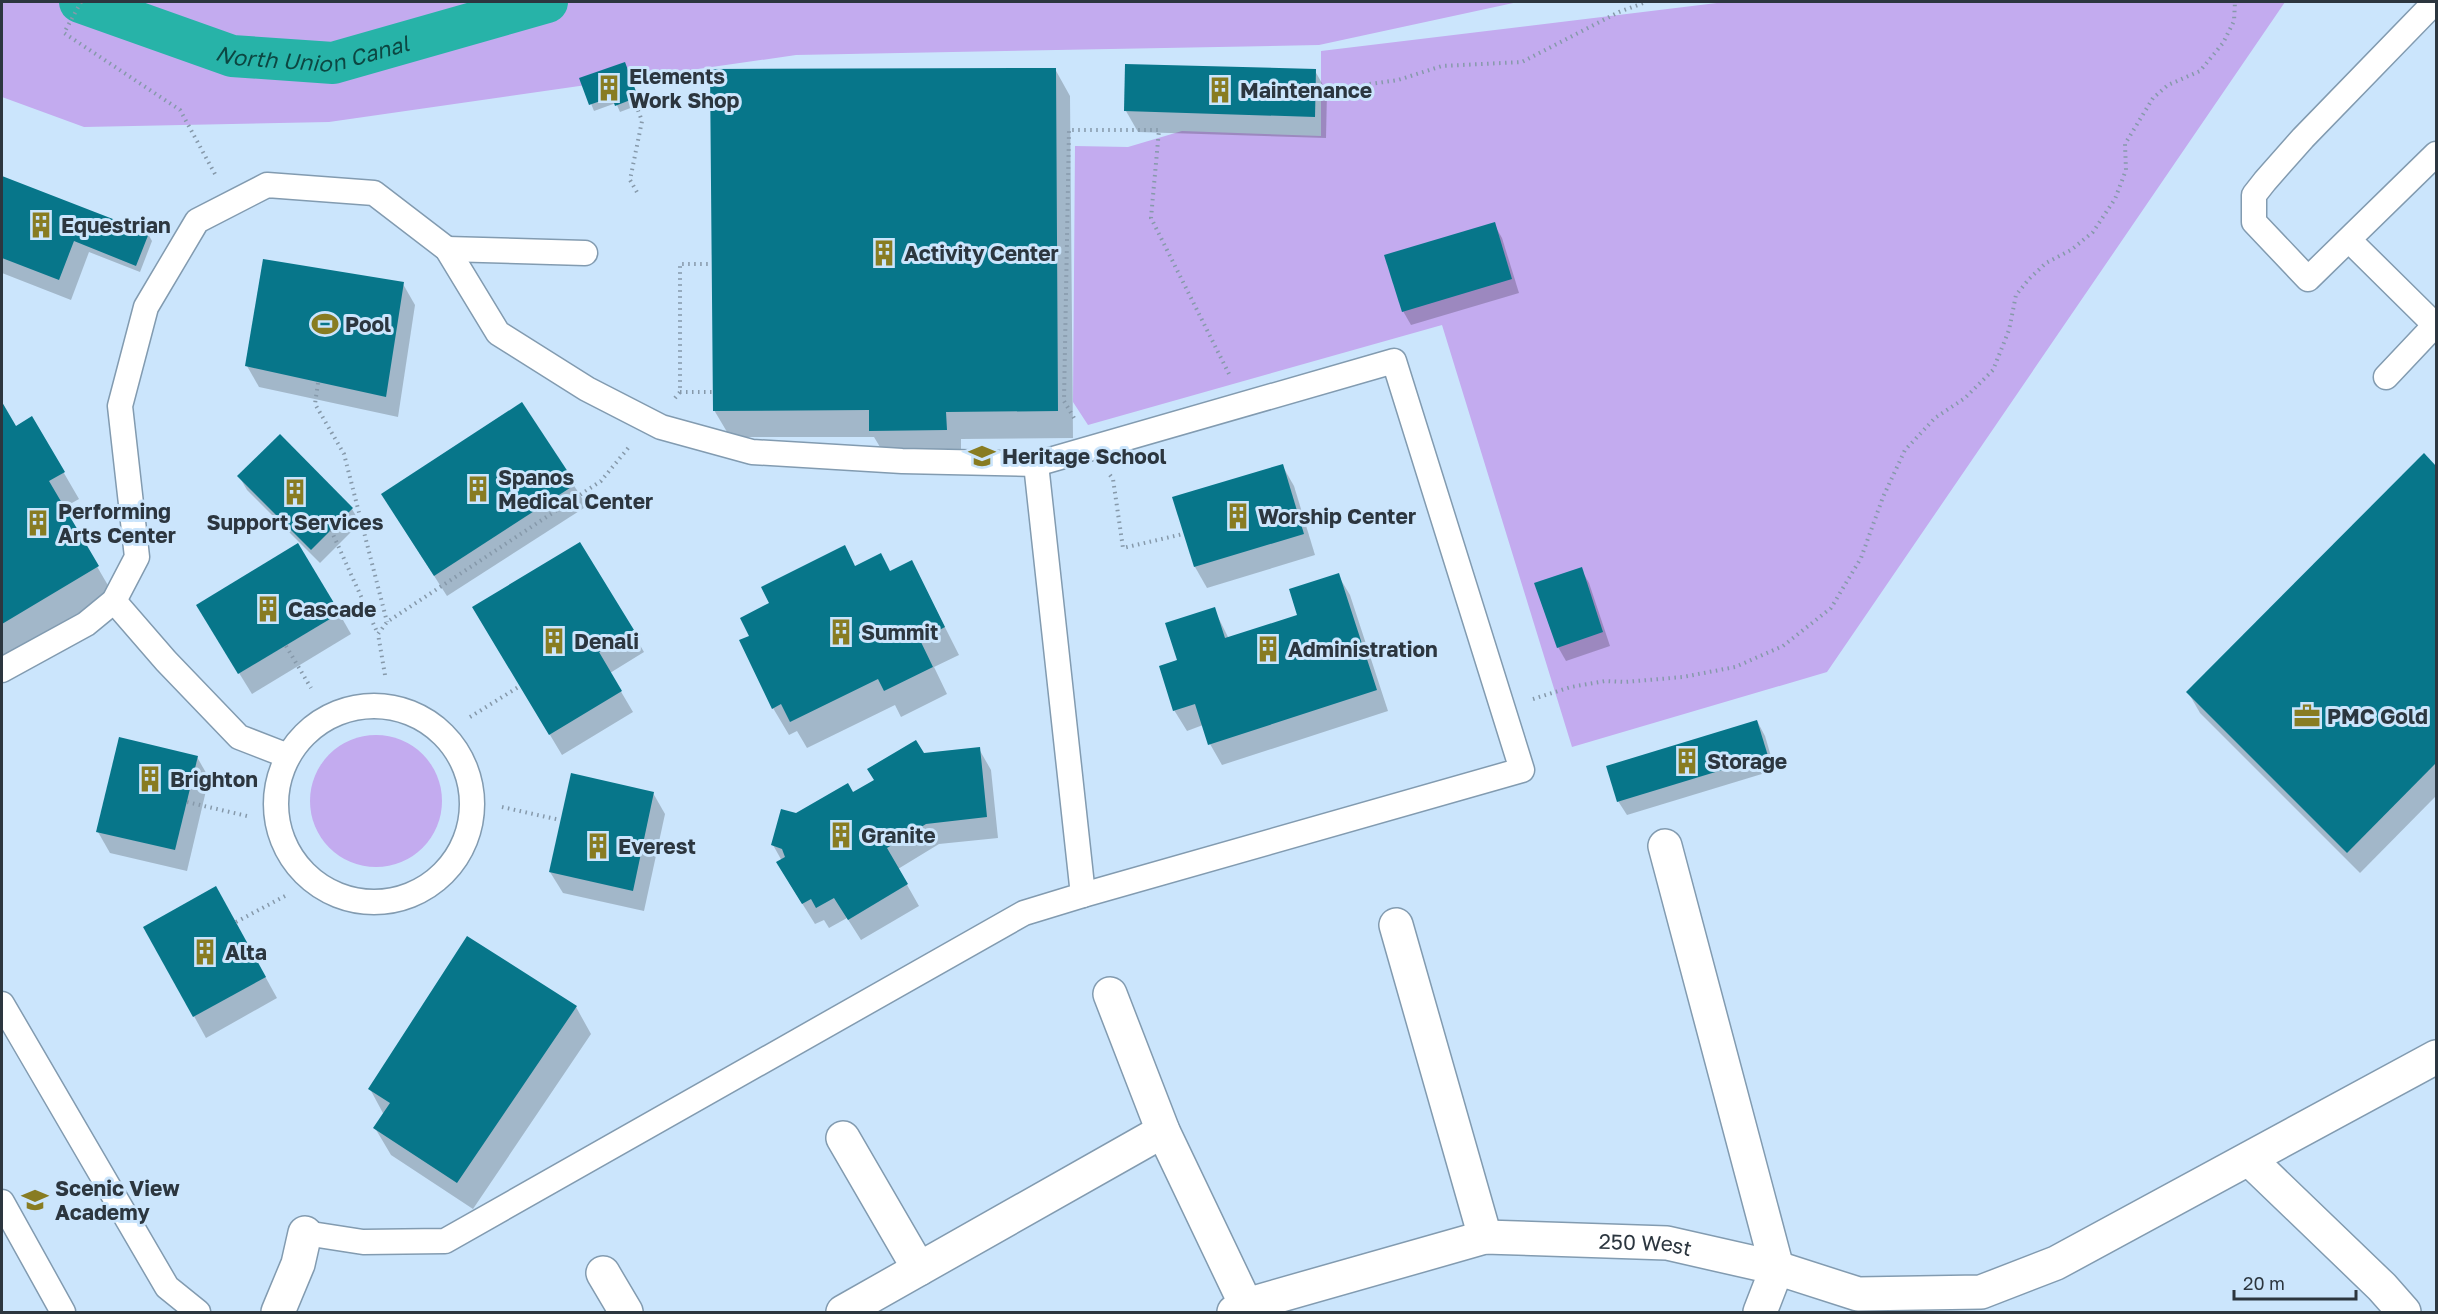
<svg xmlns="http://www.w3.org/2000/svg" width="2438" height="1314" viewBox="0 0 2438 1314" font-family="'Golos Text',sans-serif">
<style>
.green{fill:#c3abef}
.shadow{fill:#0003}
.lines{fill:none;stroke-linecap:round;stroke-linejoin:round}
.canal{stroke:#27b3a8;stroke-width:42}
.building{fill:#07768a}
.service-casing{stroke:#829bb0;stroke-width:27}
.minor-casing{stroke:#829bb0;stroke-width:36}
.path{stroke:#8699aa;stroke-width:4;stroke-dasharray:1.5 4.5;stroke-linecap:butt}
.service{stroke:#fff;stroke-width:24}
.minor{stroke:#fff;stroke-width:33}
.labels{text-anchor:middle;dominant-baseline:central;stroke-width:6;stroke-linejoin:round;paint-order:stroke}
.poi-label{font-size:21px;font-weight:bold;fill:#2c363f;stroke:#cbe5fc;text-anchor:start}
.street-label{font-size:21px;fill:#2c363f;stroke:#cbe5fc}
.water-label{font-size:22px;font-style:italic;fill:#0c4742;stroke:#cbe5fc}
</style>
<rect width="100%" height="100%" fill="#cbe5fc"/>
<!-- green -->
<g class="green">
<path d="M2,2H1518L1319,45L796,55L329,122L84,127L2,97Z"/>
<path d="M1725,2H2285L1827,672L1572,747L1442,325L1088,425L1073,402L1075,146L1128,147L1182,131L1321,136V51Z"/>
<circle cx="376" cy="801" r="66"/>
</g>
<!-- shadow -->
<g class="shadow">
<path d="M625,64L641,104L620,112L616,103L594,111L581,79Z"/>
<path d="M1055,69L1070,96L1073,438L961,439V457H886L874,437H730L714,410Z"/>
<path d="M1315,71L1327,92L1326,138L1138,132L1126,111Z"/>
<path d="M2,177L148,234L152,241L140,272L89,252L71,300L2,273Z"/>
<path d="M1494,224L1502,238L1519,293L1411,325L1403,311Z"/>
<path d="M403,284L415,305L398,417L259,387L247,366Z"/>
<path d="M522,404L587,506L447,596L395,515Z"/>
<path d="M2,405L15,428L32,418L79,499L63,508L113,594L2,660Z"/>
<path d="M280,436L352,509L360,523L320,563L247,490L239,476Z"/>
<path d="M2424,456L2436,469V796L2360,873L2200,713L2188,692Z"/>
<path d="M1282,465L1294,486L1315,555L1207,588L1195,567L1174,498Z"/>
<path d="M580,544L644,652L610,673L633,712L562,755L486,628Z"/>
<path d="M912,562L959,655L934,667L947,694L901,717L895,705L807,748L797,731L789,735L773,708L751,637L856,567L891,573Z"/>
<path d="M1581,569L1589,583L1610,646L1566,661L1558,647Z"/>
<path d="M1338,575L1350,595L1388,711L1222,765L1210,744L1203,725L1187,731L1174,710L1179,661L1214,609L1229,639L1299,616Z"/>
<path d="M339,613L351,634L252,694L210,626Z"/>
<path d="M1757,721L1765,736L1775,770L1627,815L1618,801Z"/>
<path d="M979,749L991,770L998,838L939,844L898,869L919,906L861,940L847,918L829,928L824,920L815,924L790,884L782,861L773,845L796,815L853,795L923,755Z"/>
<path d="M197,757L209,778L187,871L110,853L98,832Z"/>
<path d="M653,793L665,814L644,911L563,893L550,872Z"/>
<path d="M228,909L277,998L206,1038L145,927Z"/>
<path d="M576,1007L591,1034L473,1209L391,1155L375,1128L384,1115L370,1089Z"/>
</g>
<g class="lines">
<!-- canal -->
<path class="canal" id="s1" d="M80,2L232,56L333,63L547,2"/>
</g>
<!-- building -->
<g class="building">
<path d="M625,62L638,97L615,106L612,97L589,105L579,78Z"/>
<path d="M1125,64L1316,69L1315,117L1124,111Z"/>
<path d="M1056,68L1058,411L946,412L947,430L869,431V410L713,411L710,69Z"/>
<path d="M2,176L149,233L136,266L74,241L59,280L2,258Z"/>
<path d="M1495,222L1512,279L1402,312L1384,255Z"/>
<path d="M263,259L404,282L386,397L245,366Z"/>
<path d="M2,402L16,426L32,416L65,472L49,481L99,566L2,624Z"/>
<path d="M522,402L576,484L434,576L381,494Z"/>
<path d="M280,434L353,508L311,550L237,476Z"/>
<path d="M2424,453L2436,466V763L2347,853L2186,692Z"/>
<path d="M1283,464L1304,534L1194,567L1172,497Z"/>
<path d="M580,542L634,630L599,652L622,691L549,735L472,607Z"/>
<path d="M298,543L340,613L238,674L196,605Z"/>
<path d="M845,545L855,566L881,553L890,571L912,560L945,627L920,640L933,667L884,691L878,679L790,722L781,704L772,709L739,640L749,636L740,618L769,603L761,587Z"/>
<path d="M1582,567L1603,632L1557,648L1534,583Z"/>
<path d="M1339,573L1377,690L1208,745L1195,704L1173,711L1159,666L1177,660L1165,623L1215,607L1225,638L1297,615L1289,589Z"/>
<path d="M1757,720L1768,756L1617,802L1606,766Z"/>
<path d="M119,737L198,756L175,850L96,832Z"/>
<path d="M916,740L924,753L980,747L987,817L926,824L887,848L908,884L848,920L834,898L816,908L811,899L802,904L776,862L785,857L782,849L771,845L781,809L796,813L848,783L853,792L874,780L867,769Z"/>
<path d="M571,773L654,792L633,891L549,872Z"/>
<path d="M216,886L266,977L193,1017L143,927Z"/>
<path d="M467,936L577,1006L457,1183L373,1128L390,1103L368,1089Z"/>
</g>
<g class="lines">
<!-- service casing -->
<g class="service-casing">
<g id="service">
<path d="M2435,2L2303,138L2265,181L2254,195V222L2308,279L2436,154"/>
<path d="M2349,240L2436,326"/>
<path d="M447,249L585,253"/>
<path d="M2386,377L2436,324"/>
<path d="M1036,464L1394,361L1522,770L1083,895"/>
<path d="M114,601L166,661L239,737L288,756"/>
<path d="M2,670L86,624L114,601L137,557L120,406L146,307L197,221L267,185L374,193L447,249L498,333L587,389L661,427L752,452L902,461L1036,464L1083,895L1024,913L445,1241L363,1242L305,1233"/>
<circle cx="374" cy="804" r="98"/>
<path d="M2,1004L167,1287L198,1312"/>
<path d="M2,1202L63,1312"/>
</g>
</g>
<!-- minor casing -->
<g class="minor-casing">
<g id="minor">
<path d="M1665,846L1777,1268L1760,1312"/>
<path d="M1396,925L1485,1237"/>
<path d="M1110,994L1163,1131L1246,1305"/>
<path d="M843,1138L919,1269"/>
<path d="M2249,1159L2382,1287L2404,1312"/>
<path d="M603,1273L626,1312"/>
<path d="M278,1312L298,1264L305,1233"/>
<path d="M843,1312L1163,1131"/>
<path id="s2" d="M1234,1312L1246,1305L1485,1237L1667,1243L1777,1268L1858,1294L1981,1292L2056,1263L2436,1057"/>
</g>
</g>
<!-- path -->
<g class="path">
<path d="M81,2L64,33L180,110L215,174"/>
<path d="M1328,90L1398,80L1442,66L1522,62L1619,12L1646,2"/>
<path d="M634,99L642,121L630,180L638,194"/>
<path d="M318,383L315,404L344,454L387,622"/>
<path d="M680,392H712"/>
<path d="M675,398L680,392V264H712"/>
<path d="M1074,418L1064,401L1069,130H1159L1151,218L1229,374"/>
<path d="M1110,475L1113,479L1123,548L1183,534"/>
<path d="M331,530L378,634"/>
<path d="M286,646L311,688"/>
<path d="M385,675L378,634L387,622L601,481L629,447"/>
<path d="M1533,699L1571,687L1605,681L1625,682L1683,677L1735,667L1783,646L1831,608L1861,558L1883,497L1905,450L1935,418L1965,398L1993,370L2009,330L2016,295L2029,279L2046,263L2071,250L2093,232L2115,199L2126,170L2125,144L2153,98L2168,85L2200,71L2223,43L2234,21L2235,2"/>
<path d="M470,717L520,686"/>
<path d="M187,802L247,816"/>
<path d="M502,807L560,820"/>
<path d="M236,922L285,896"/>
</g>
<!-- service -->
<use href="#service" class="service"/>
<!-- minor -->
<use href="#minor" class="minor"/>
</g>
<!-- icons -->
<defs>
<g id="building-bare" transform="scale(2.07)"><path d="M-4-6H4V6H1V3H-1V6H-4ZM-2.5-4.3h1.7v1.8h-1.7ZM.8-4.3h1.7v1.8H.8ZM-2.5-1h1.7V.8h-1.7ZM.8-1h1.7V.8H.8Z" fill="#887c22" stroke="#cbe5fc" stroke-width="2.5" paint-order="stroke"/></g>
<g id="stadium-bare" transform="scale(2.07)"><path d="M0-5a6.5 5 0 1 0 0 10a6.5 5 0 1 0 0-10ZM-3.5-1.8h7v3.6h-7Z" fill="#887c22" stroke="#cbe5fc" stroke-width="2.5" paint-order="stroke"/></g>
<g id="school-bare" transform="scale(2.07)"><path d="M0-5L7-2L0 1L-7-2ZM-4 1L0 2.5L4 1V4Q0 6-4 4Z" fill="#887c22" stroke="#cbe5fc" stroke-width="2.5" paint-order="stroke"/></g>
<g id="office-bare" transform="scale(2.07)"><path d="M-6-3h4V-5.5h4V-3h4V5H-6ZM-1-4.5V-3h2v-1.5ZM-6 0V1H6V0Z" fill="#887c22" stroke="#cbe5fc" stroke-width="2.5" paint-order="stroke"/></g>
</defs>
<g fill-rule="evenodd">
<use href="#building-bare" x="609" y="88"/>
<use href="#building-bare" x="1220" y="90"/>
<use href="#building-bare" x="41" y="225"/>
<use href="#building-bare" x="884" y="253"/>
<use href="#stadium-bare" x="325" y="324"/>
<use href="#school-bare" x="982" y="456"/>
<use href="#building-bare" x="478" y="489"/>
<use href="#building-bare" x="295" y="492"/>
<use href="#building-bare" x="1238" y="516"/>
<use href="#building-bare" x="38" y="523"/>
<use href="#building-bare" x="268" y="609"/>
<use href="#building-bare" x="841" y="632"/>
<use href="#building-bare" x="554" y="641"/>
<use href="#building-bare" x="1268" y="649"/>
<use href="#office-bare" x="2307" y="716"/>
<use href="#building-bare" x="1687" y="761"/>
<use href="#building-bare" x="150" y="779"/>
<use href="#building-bare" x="841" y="835"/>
<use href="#building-bare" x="598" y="846"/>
<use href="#building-bare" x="205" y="952"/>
<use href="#school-bare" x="35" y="1200"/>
</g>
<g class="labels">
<!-- poi labels -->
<g class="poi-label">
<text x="629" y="76">Elements<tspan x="629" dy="24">Work Shop</tspan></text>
<text x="1240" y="90">Maintenance</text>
<text x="61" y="225">Equestrian</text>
<text x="904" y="253">Activity Center</text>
<text x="345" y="324">Pool</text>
<text x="1002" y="456">Heritage School</text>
<text x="498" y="477">Spanos<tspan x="498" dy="24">Medical Center</tspan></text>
<text x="58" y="511">Performing<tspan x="58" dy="24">Arts Center</tspan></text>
<text x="1258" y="516">Worship Center</text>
<text x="295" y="522" text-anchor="middle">Support Services</text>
<text x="288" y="609">Cascade</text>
<text x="861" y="632">Summit</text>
<text x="574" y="641">Denali</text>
<text x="1288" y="649">Administration</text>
<text x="2327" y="716">PMC Gold</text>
<text x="1707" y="761">Storage</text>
<text x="170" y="779">Brighton</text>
<text x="861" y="835">Granite</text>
<text x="618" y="846">Everest</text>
<text x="225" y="952">Alta</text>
<text x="55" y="1188">Scenic View<tspan x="55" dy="24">Academy</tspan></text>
</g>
<!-- street labels -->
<g class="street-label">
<text stroke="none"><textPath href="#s2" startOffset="423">250 West</textPath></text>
</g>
<!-- water labels -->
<g class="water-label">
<text stroke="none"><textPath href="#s1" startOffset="243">North Union Canal</textPath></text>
</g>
</g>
<!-- border -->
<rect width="2438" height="1314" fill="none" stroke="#2c363f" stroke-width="6"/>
<!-- scale -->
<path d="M2234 1290v9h122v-9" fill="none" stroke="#2c363f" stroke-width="3"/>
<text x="2243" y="1290" font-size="18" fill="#2c363f" stroke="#cbe5fc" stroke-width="4.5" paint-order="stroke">20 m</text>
</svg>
